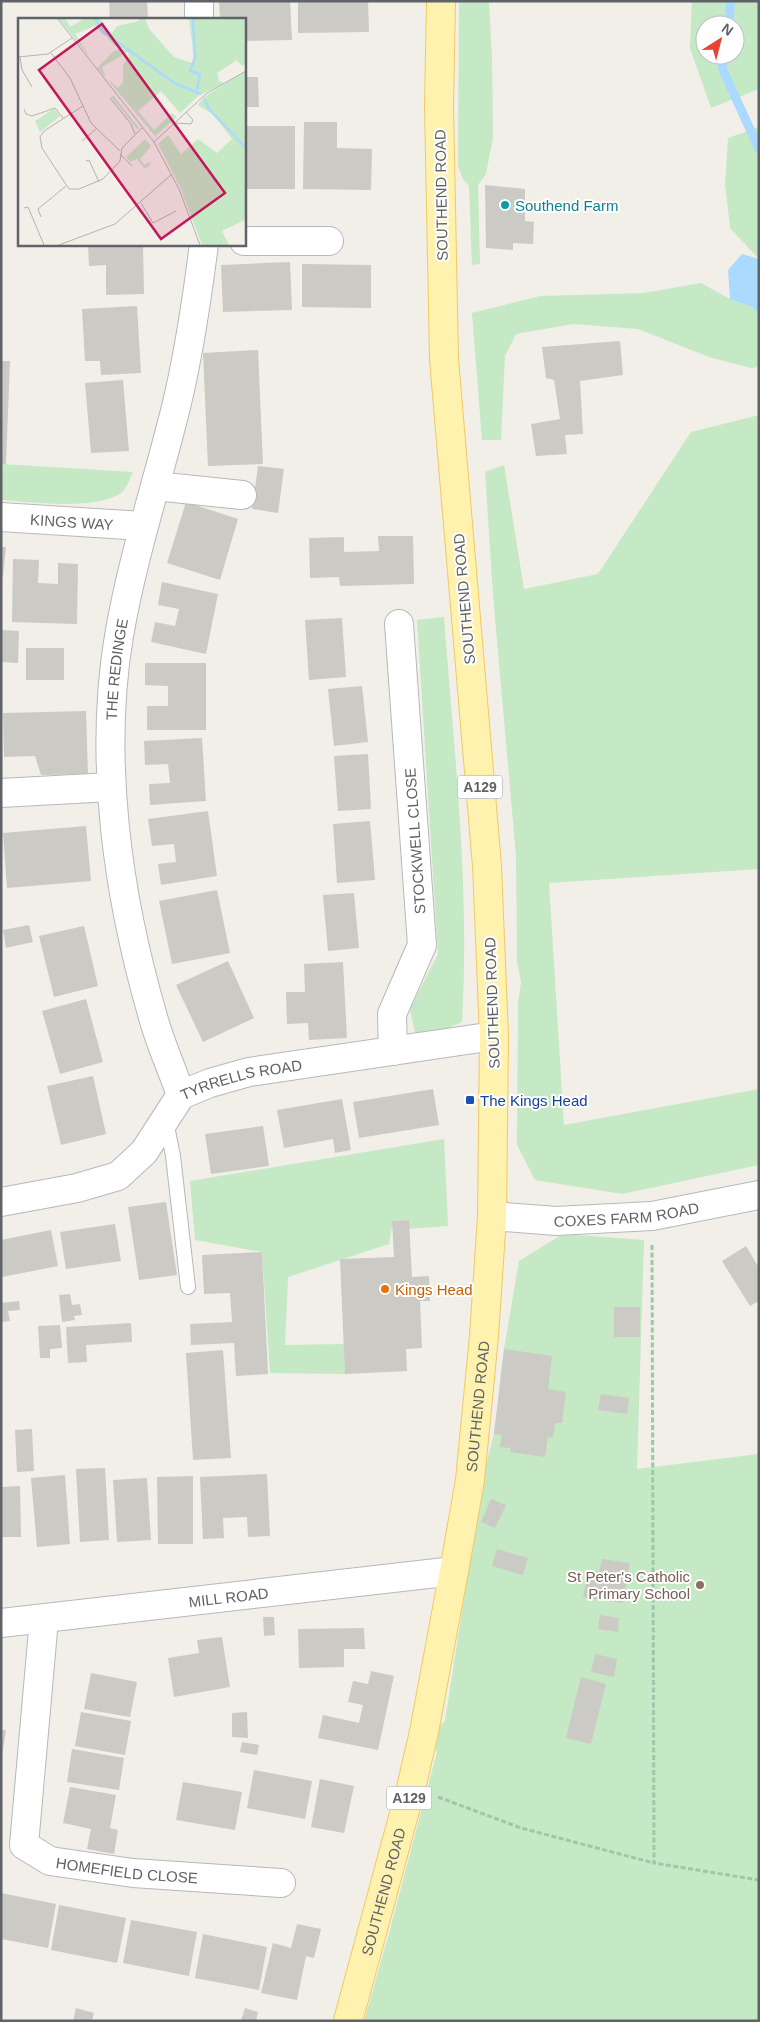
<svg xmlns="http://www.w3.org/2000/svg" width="760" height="2022" viewBox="0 0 760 2022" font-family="Arial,sans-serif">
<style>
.green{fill:#c5e8c5;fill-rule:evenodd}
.water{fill:#aadaff}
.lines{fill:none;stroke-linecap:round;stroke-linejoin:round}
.stream{stroke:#aadaff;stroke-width:9}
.building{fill:#cccac5}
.service-casing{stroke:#b5b8bc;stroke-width:16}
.minor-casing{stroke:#b5b8bc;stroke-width:30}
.tertiary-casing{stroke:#b5b8bc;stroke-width:30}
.primary-casing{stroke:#f2c960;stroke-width:30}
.path{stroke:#9cc7a9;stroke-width:3;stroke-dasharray:5 2.5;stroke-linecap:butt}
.service{stroke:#fff;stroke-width:14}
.minor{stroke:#fff;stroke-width:28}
.tertiary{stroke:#fff;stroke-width:28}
.primary{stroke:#fff2af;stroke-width:28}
.culture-dot{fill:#0f9aa8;stroke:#fff;stroke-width:2}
.transit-dot{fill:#1a4fb4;stroke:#fff;stroke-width:2}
.food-dot{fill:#e8710a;stroke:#fff;stroke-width:2}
.education-dot{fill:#8d6e63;stroke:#fff;stroke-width:2}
.labels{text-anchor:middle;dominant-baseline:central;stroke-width:4;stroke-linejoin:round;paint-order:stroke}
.shield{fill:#fff;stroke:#8f9295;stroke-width:1}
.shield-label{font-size:14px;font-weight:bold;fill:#5f6368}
.street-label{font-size:15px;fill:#5f6368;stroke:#fff}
.culture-label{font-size:15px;fill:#0d838f;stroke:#fff;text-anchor:start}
.transit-label{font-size:15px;fill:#164399;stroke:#fff;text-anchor:start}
.food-label{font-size:15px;fill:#c56008;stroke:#fff;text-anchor:start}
.education-label{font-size:15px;fill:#785e54;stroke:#fff;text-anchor:end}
.inset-river{fill:none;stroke:#aadaff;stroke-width:2.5}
.inset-road{fill:none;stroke:#b3b3b1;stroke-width:1}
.view{fill:#c2185b;fill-opacity:0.15;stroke:#c2185b;stroke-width:2.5}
.inset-edge{fill:none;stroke:#5f6368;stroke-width:2.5}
</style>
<rect width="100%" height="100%" fill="#f1efe8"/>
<!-- green -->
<g class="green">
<path d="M459,1H489L492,59L493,137L486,174L478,185L480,264L472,265L469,186L463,179L458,166Z"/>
<path d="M692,1H759V89L711,108L690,48ZM705,25H735V55H705Z"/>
<path d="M759,127V259L730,228L725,183L728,138Z"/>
<path d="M701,283L730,299L752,307L759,314V367L751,368L709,357L638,329L573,324L516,334L505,356L501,440H482L472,313L540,296L644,293Z"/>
<path d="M759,415V869L549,883L564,1125L759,1089V1165L622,1194L535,1180L517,1145L518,1004L521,982L517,961L516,856L493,595L485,472L504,465L524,589L598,574L691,432Z"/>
<path d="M1,464L133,472C130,478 127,488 122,492C98,511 32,502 1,500Z"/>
<path d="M444,617C454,752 470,886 462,1022L434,1034L415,1033L410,1009L438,954L417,620Z"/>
<path d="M444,1139L448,1226L409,1229V1220L393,1221L389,1244L288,1277L285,1345L344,1344L345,1374L270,1373L262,1252L195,1240L190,1181Z"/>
<path d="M563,1234L644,1240L637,1469L759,1454V2021H364L388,1937L437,1752L429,1736L445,1721L483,1477L494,1434L504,1349L519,1261Z"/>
</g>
<!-- water -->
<path class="water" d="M742,254L759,259V314L752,307L730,299L728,270Z"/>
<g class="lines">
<!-- stream -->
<g class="stream">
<path d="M728,25L731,1"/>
<path d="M724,55L722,68L759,149"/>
</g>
</g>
<!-- building -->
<g class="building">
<path d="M109,1H147L148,19H110Z"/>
<path d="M219,1H290L292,40L244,41V19H220Z"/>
<path d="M298,1H368L369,32L298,33Z"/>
<path d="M244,77H258L259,107H244Z"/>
<path d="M304,122H337V148L372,149L371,190L303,189Z"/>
<rect x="244" y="126" width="51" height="63"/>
<path d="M485,185L525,189V221L534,222L533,244L513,243V250L486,248Z"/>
<path d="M88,244H143L144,294L106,295V265L89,266Z"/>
<path d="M290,262L292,310L223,312L221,265Z"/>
<path d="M302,264L371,265V308L302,307Z"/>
<path d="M137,306L141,373L101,375L100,361H85L82,309Z"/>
<path d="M620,341L623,375L580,381L583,434L565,435L567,454L536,456L531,424L560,419L554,380L546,378L542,347Z"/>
<path d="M258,350L263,464L208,466L203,353Z"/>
<path d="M1,361H10L6,464H1Z"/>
<path d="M123,380L129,451L91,453L85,383Z"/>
<path d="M258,466L284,469L278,513L252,509Z"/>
<path d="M186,502L238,519L220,580L167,563Z"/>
<path d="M378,536H413L414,584L340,586L339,577L310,578L309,538L344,537V552L379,551Z"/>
<path d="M1,547H6L3,577H1Z"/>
<path d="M13,559L39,560L38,583L58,584V563L78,564L77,624L12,622Z"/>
<path d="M162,582L218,594L206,654L151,642L155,622L175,626L179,609L158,605Z"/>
<path d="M342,618L346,677L309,680L305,620Z"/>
<path d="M1,630L19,631L18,663L1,662Z"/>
<rect x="26" y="648" width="38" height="32"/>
<path d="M145,663H206V730H147V706H168V686L145,685Z"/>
<path d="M362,686L368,742L334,746L328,689Z"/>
<path d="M86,711L88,774L41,775L35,756L4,757L3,713Z"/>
<path d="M202,738L206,801L150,805L149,784L170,783L168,764L145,765L144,741Z"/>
<path d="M368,754L371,809L338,811L334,756Z"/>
<path d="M208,811L217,876L161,885L158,864L176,862L174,844L152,846L148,819Z"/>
<path d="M370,821L375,880L337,883L333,824Z"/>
<path d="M86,826L91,881L7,888L3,833Z"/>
<path d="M217,890L230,953L172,964L159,901Z"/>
<path d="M354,893L359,948L328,951L323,895Z"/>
<path d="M29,925L33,942L6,948L3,930Z"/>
<path d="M84,926L98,986L54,997L39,936Z"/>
<path d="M228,961L254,1018L203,1042L176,985Z"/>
<path d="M343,962L347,1038L309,1040L308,1023L287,1024L286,992H305L304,964Z"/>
<path d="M86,999L103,1062L60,1074L42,1011Z"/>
<path d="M93,1076L106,1134L61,1145L47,1086Z"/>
<path d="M433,1089L439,1125L359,1138L353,1102Z"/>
<path d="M342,1099L351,1150L335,1153L333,1139L284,1148L277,1110Z"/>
<path d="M263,1126L269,1166L211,1174L205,1134Z"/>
<path d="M166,1202L177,1275L139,1280L128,1207Z"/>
<path d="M409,1220L412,1277L429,1276L430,1301H420L422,1348L406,1349L407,1371L345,1374L340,1259L394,1257L392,1221Z"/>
<path d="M115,1224L121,1261L66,1269L60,1232Z"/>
<path d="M51,1230L58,1266L2,1277L1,1240Z"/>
<path d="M746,1246L759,1268V1301L750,1306L722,1261Z"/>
<path d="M262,1252L268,1374L236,1376L234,1343L191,1345L190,1324L232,1322L230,1293L204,1294L202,1255Z"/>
<path d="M70,1294L72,1305L80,1304L82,1315L74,1316L75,1320L62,1322L59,1295Z"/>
<path d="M19,1301L20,1310L8,1311L10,1321L1,1322V1303Z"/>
<rect x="614" y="1307" width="26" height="30"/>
<path d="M131,1323L132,1342L86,1345L87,1362L68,1363L66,1327Z"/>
<path d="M60,1325L62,1348L50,1349V1358H40L38,1326Z"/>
<path d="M504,1349L552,1356L548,1389L566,1392L562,1423H555L553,1438L548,1437L545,1457L510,1452L511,1448L500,1447L502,1435L494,1434Z"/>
<path d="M223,1350L231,1458L193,1460L186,1353Z"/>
<path d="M601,1394L629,1398L627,1414L598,1410Z"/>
<path d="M32,1429L34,1471L17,1472L15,1430Z"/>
<path d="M105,1468L109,1540L80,1542L76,1469Z"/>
<path d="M267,1474L270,1536L248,1537L247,1517L223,1518L224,1538L203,1539L200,1477Z"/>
<path d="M65,1475L70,1544L37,1547L31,1478Z"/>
<path d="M193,1476V1544H158L157,1477Z"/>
<path d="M147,1478L151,1540L117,1542L113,1480Z"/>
<path d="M20,1486L21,1537H1V1487Z"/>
<path d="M491,1499L506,1505L495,1528L481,1522Z"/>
<path d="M497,1549L528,1558L523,1575L492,1566Z"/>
<path d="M602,1559L630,1563L623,1603L583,1597L588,1570L599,1572Z"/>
<path d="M600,1615L619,1618L618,1632L598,1629Z"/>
<path d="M263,1617H274L275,1635L264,1636Z"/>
<path d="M364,1628L365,1649H344V1667L299,1668L298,1629Z"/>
<path d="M222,1637L230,1687L174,1697L168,1658L199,1653L197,1640Z"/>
<path d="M595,1654L617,1659L614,1677L591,1672Z"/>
<path d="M371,1671L394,1676L378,1750L318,1738L323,1715L359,1723L363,1705L348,1702L353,1681L368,1684Z"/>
<path d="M91,1673L137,1682L130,1717L84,1709Z"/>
<path d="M581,1677L606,1684L591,1744L566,1738Z"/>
<path d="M81,1712L131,1721L125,1755L75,1746Z"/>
<path d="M247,1712L248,1738L232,1737V1713Z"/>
<path d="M1,1730H6L2,1757H1Z"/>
<path d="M242,1742L259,1745L257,1755L240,1752Z"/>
<path d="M72,1749L124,1758L119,1790L67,1782Z"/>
<path d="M254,1770L312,1781L305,1819L247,1808Z"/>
<path d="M320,1779L354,1786L344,1833L311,1827Z"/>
<path d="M183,1782L242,1792L235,1830L176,1820Z"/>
<path d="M70,1787L116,1795L110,1828L118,1830L114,1854L87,1849L91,1829L63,1823Z"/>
<path d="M1,1893L56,1904L48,1948L1,1939Z"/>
<path d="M59,1905L126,1918L117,1963L51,1950Z"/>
<path d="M131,1920L197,1932L189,1976L123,1963Z"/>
<path d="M297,1924L321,1929L314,1958L306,1956L297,2000L261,1993L273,1943L291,1948Z"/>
<path d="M203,1934L267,1947L259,1990L195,1978Z"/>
<path d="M76,2008L94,2013L92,2021H73Z"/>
<path d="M245,2008L258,2012L256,2021H241Z"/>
</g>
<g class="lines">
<!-- service casing -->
<g class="service-casing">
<path id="service" d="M166,1121L173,1156L188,1287"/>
</g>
<!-- minor casing -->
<g class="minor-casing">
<g id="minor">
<path d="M199,1V19"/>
<path d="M244,241H329"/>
<path d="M155,486L242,495"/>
<path id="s1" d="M1,517L143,526"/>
<path d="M1,793L111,787"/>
<path d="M393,1051L392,1014L422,945L399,624"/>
<path id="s2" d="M181,1095C172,1069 160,1043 153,1017C118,897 98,760 119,636C132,559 157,484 176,407C189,354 197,299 204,244"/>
<path id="s3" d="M1,1202L77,1188L118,1176L144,1152L181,1095L210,1083L249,1072L494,1036"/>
<path id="s4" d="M492,1216L556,1221L652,1216L759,1195"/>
<path id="s5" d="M44,1619L24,1845L50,1861L133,1873L281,1883"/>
</g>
</g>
<!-- tertiary casing -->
<g class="tertiary-casing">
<g id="tertiary">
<path id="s6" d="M1,1623L454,1571"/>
</g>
</g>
<!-- primary casing -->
<g class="primary-casing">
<g id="primary">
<path id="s7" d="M348,2021L411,1788L424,1732L454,1571L470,1480L484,1336L492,1216L494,1036L487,866L444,359L439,106L441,1"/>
</g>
</g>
<!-- path -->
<g class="path">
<path d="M652,1245L654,1863L759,1880"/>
<path d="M438,1797L521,1828L654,1863"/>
</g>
<!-- service -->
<use href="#service" class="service"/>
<!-- minor -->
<use href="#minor" class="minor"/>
<!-- tertiary -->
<use href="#tertiary" class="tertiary"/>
<!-- primary -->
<use href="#primary" class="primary"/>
</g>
<!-- markers -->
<circle class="culture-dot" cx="505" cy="205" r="5"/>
<rect class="transit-dot" x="465" y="1095" width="10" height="10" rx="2.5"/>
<circle class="food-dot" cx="385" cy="1289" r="5"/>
<circle class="education-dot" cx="700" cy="1585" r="5"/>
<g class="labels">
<!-- shield labels -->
<g class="shield">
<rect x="457.5" y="775.5" width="45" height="23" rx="4"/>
<rect x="386.5" y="1786.5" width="45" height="23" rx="4"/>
</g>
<g class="shield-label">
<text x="480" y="787">A129</text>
<text x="409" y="1798">A129</text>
</g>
<!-- street labels -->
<g class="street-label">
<text transform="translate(441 195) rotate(-91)">SOUTHEND ROAD</text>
<text stroke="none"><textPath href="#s1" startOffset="71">KINGS WAY</textPath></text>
<text transform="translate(464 599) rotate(-95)">SOUTHEND ROAD</text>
<text stroke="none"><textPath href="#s2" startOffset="435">THE REDINGE</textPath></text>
<text transform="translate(415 841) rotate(-94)">STOCKWELL CLOSE</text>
<text transform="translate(492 1003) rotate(-92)">SOUTHEND ROAD</text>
<text stroke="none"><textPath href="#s3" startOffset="286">TYRRELLS ROAD</textPath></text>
<text stroke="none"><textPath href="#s4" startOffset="135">COXES FARM ROAD</textPath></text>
<text stroke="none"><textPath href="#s7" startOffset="629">SOUTHEND ROAD</textPath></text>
<text stroke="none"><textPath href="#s6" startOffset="229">MILL ROAD</textPath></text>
<text stroke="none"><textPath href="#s5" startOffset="335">HOMEFIELD CLOSE</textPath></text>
<text stroke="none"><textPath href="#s7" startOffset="134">SOUTHEND ROAD</textPath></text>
</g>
<!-- culture labels -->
<g class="culture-label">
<text x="515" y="205">Southend Farm</text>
</g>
<!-- transit labels -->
<g class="transit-label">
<text x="480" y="1100">The Kings Head</text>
</g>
<!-- food labels -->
<g class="food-label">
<text x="395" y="1289">Kings Head</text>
</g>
<!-- education labels -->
<g class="education-label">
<text x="690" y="1576">St Peter's Catholic<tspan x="690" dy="17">Primary School</tspan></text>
</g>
</g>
<!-- overview -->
<g transform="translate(18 18)">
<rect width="228" height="228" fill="#f1efe8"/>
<path d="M40,0H47L52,9L67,0H82L90,13L87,18L77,8L57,16L72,39ZM121,0H127L131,11L156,39L174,45L176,41L171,0H227V46L224,48L219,42L199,55L201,63L206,65L180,78L162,95L143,73L120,93L136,112L154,95L159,99L137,118L90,62L100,70L105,64V47L111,39L110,34L84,49L88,60L79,50L96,33L106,31L96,27L90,20L99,8L121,3ZM227,53V202L204,213L211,227H184L162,169L140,126L150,117L163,136L180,121L199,135L214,121L195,96L180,87L186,79ZM95,77L121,110L120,112L93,79ZM36,91L42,98L22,114L17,103ZM127,121L133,128L122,141L126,147L131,144L133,146L127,151L119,141L112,144L108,139Z" fill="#c5e8c5"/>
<path class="inset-river" d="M77,0L85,14L158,66L183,76M175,0L177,39L172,53L182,56L179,72M186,81L192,92L228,130"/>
<path class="inset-road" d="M39,0L136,124L161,171L182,227M33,35L52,60L73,105L102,133M0,39L30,36L54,20M2,39L4,52L14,69M92,80L113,106L117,116M65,88L26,113L22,119L24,130L51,171H61L85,161L102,143L104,130L125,109M6,91L8,96L14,98L37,90L45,100M158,105L173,106L175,102L168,94M64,123L78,111M136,124L189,75L228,53M102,136L114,148M68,143L71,142L81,164M123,185L135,205L158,193M6,190L10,189L26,227M23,199L20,191L48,168M41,227L97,206L154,156"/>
<path class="view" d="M84,6L207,175L143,221L21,52Z"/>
<rect width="228" height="228" class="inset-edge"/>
</g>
<!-- border -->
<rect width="760" height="2022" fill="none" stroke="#5f6368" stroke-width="5"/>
<!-- north arrow -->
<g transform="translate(720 40) rotate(36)"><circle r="24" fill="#ffffff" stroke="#bfc1c3"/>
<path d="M0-4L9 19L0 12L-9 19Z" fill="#ea4335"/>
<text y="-8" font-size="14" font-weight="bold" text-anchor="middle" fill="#5f6368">N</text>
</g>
</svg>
